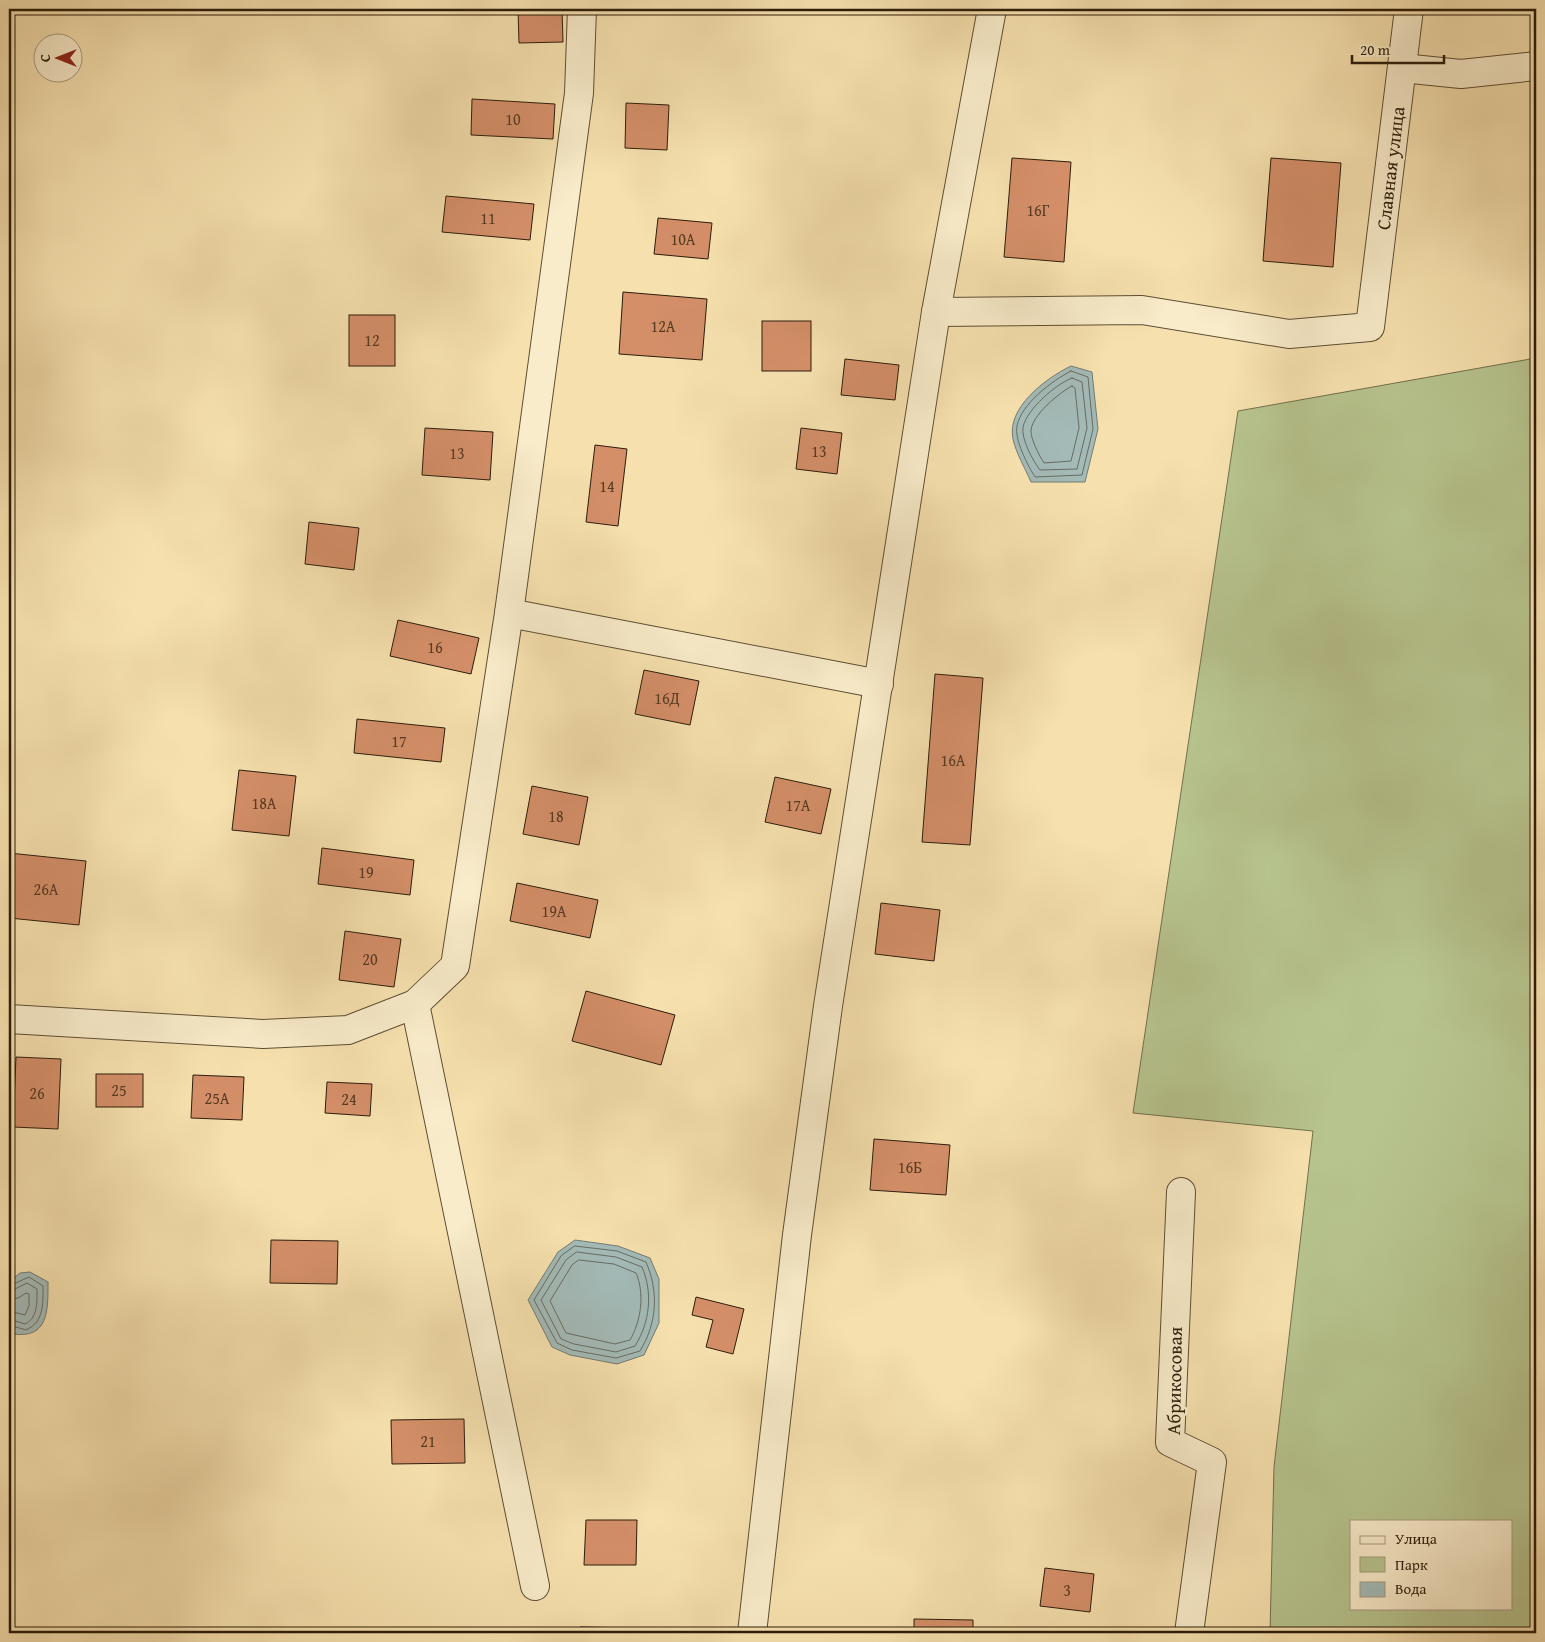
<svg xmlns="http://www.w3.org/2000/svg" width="1545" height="1642" viewBox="0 0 1545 1642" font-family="'Gentium Book Plus',serif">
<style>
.green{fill:#b7c48e;stroke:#72704c;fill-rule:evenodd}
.water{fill:#a3bab7;stroke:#737b72}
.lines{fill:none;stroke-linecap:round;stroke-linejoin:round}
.shore{stroke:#686c61;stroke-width:1}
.building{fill:#d48f69;stroke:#2c1d0b}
.minor-casing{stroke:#5e4e34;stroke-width:30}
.minor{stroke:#f9ecca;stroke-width:28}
.labels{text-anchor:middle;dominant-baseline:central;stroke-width:4.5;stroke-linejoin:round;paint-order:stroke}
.number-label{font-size:16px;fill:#563a22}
.street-label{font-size:19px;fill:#2c1d0b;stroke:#f9ecca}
</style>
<rect width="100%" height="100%" fill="#f6e1ae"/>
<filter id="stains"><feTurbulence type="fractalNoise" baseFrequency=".004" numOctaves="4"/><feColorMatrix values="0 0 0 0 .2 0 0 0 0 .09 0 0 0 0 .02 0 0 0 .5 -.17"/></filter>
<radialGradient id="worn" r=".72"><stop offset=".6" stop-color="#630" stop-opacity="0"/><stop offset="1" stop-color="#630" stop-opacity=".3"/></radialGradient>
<!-- green -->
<path class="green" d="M1536,358V1633H1270L1274,1467L1313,1131L1133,1113L1238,411ZM1351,1521H1511V1608H1351Z"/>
<!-- water -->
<g class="water">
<path d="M1071,366L1092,372L1098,429L1085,482H1031C1025,468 1016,453 1013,439C1006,408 1046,378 1071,366Z"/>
<path d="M575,1240L618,1246L650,1258L659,1279V1323L644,1355L617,1364L570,1355L552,1347L528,1300L558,1252Z"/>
<path d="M30,1272L48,1282C48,1310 49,1339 13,1334L9,1326V1282L20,1273Z"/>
</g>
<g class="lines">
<!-- shore -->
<g class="shore">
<path d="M1071,371L1088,377L1093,429L1082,475L1035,477C1028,466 1014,439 1017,426C1021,404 1053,380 1071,371Z"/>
<path d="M1072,378L1082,382L1087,428L1077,469L1040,470C1033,461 1021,439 1023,427C1027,409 1056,384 1072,378Z"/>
<path d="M1072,386L1075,388L1079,428L1071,461L1044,463C1039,455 1031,440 1031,431C1031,416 1060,392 1072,386Z"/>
<path d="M575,1246L617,1251L646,1262C659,1292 657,1323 640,1351L616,1358L572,1350L557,1343L534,1300L561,1256Z"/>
<path d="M577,1252L616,1257L642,1267C653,1293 650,1322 635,1346L616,1352L574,1344L561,1339L541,1300L566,1260Z"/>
<path d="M579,1260L614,1264L636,1273C645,1294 641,1321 630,1340L615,1344L566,1333L550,1301L572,1265Z"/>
<path d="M9,1286L29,1277L43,1286C43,1304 44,1322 26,1330L9,1325"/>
<path d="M9,1292L27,1283L37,1289C37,1302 38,1318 25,1324L9,1319"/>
<path d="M9,1299L18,1298L26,1293L29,1294V1306L25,1315L9,1311"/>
</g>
</g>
<!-- building -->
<g class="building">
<path d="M9,9H36V11L9,13Z"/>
<path d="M518,9H562L563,42L519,43Z"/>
<path d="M472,99L555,104L553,139L471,135Z"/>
<path d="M626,103L669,105L667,150L625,148Z"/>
<path d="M1012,158L1071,162L1064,262L1004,257Z"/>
<path d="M1271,158L1341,163L1333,267L1263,261Z"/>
<path d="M446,196L534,204L530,240L442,232Z"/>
<path d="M658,218L712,223L708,259L654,254Z"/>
<path d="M623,292L707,299L702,360L619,354Z"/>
<rect x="349" y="315" width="46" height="51"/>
<rect x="762" y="321" width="49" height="50"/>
<path d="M845,359L899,365L895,400L841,395Z"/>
<path d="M425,428L493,432L490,480L422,475Z"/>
<path d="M801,428L842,433L837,474L796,469Z"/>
<path d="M595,445L627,449L618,526L586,522Z"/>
<path d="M309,522L359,528L354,570L305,564Z"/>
<path d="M398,620L479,638L471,674L390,656Z"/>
<path d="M644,670L699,681L690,725L635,714Z"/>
<path d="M935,674L983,678L970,845L922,842Z"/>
<path d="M357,719L445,728L441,762L354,753Z"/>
<path d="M239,770L296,776L289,836L232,830Z"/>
<path d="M775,777L831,789L821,834L765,822Z"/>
<path d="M532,786L588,797L579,845L523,834Z"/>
<path d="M322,848L414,860L410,895L318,884Z"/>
<path d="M9,853L86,861L79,925L9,918Z"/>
<path d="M517,883L598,900L590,938L510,921Z"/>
<path d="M881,903L940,910L934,961L875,954Z"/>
<path d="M345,931L401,939L394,987L339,980Z"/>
<path d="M586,991L675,1015L661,1065L572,1041Z"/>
<path d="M16,1057L61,1059L58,1129L13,1127Z"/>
<rect x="96" y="1074" width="47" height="33"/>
<path d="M193,1075L244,1077L242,1120L191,1118Z"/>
<path d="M327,1082L372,1084L370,1116L325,1113Z"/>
<path d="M874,1139L950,1145L946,1195L870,1190Z"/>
<path d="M271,1240L338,1241L337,1284L270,1283Z"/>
<path d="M696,1297L744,1309L733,1354L706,1347L713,1320L692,1315Z"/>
<path d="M464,1419L465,1463L392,1464L391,1420Z"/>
<path d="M586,1520H637L636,1565H584Z"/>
<path d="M1045,1568L1094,1574L1090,1612L1040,1606Z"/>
<path d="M914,1619L973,1620V1633H914Z"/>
<path d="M580,1627L640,1628V1633H580Z"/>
</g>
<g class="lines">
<!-- minor casing -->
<g class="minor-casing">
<g id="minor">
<path d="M1402,68L1461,74L1536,66"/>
<path d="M936,312L1142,310L1289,334L1370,327L1409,9"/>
<path d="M509,613L879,684"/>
<path d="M415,1004L535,1586"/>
<path d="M9,1019L263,1034L348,1030L415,1004L455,966L509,613L579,93L582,9"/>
<path d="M1181,1192L1170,1442L1212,1462L1189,1633"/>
<path d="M752,1633L797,1235L828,1006L936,312L992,9"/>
</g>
</g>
<!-- minor -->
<use href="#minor" class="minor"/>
</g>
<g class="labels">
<!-- number labels -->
<g class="number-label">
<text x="513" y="119">10</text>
<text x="1038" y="210">16Г</text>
<text x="488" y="218">11</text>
<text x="683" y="239">10А</text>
<text x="663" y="326">12А</text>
<text x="372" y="340">12</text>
<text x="819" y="451">13</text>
<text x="457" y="453">13</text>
<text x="607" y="486">14</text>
<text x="435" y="647">16</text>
<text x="667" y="698">16Д</text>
<text x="399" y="741">17</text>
<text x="953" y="760">16А</text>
<text x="264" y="803">18А</text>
<text x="798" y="805">17А</text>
<text x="556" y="816">18</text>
<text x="366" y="872">19</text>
<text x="46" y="889">26А</text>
<text x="554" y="911">19А</text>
<text x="370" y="959">20</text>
<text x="119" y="1090">25</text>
<text x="37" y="1093">26</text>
<text x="217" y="1098">25А</text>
<text x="349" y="1099">24</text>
<text x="910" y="1167">16Б</text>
<text x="428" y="1441">21</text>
<text x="1067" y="1590">3</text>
</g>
<!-- street labels -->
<g class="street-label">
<text transform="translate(1390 168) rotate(-83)">Славная улица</text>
<text transform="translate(1174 1381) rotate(-89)">Абрикосовая</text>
</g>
</g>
<!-- margin -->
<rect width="1545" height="1642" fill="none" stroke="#f6e1ae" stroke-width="30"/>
<rect x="10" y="10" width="1525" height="1622" fill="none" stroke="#2c1d0b" stroke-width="2.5"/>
<rect x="15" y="15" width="1515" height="1612" fill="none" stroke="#2c1d0b"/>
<!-- legend -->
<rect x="1350" y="1520" width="162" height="90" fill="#f9ecca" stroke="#a7997e"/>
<rect x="1360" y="1536" width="25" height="8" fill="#f9ecca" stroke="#a7997e"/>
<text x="1395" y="1544" font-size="15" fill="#2c1d0b">Улица</text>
<rect x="1360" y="1557" width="25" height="15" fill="#b7c48e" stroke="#a7997e"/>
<text x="1395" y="1570" font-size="15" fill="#2c1d0b">Парк</text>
<rect x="1360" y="1582" width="25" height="15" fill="#a3bab7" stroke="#a7997e"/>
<text x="1395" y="1594" font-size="15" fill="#2c1d0b">Вода</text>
<!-- north arrow -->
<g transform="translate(58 58) rotate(270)"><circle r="24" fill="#f9ecca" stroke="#a7997e"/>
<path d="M0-4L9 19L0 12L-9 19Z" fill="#8f2418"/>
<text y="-8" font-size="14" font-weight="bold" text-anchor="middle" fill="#2c1d0b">С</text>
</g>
<!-- scale -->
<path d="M1352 55v8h92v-8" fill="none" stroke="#2c1d0b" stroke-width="2.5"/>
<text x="1360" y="55" font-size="15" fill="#2c1d0b" stroke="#f9ecca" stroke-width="4" paint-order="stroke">20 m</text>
<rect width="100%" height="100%" filter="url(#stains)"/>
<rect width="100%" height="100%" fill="url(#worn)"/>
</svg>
